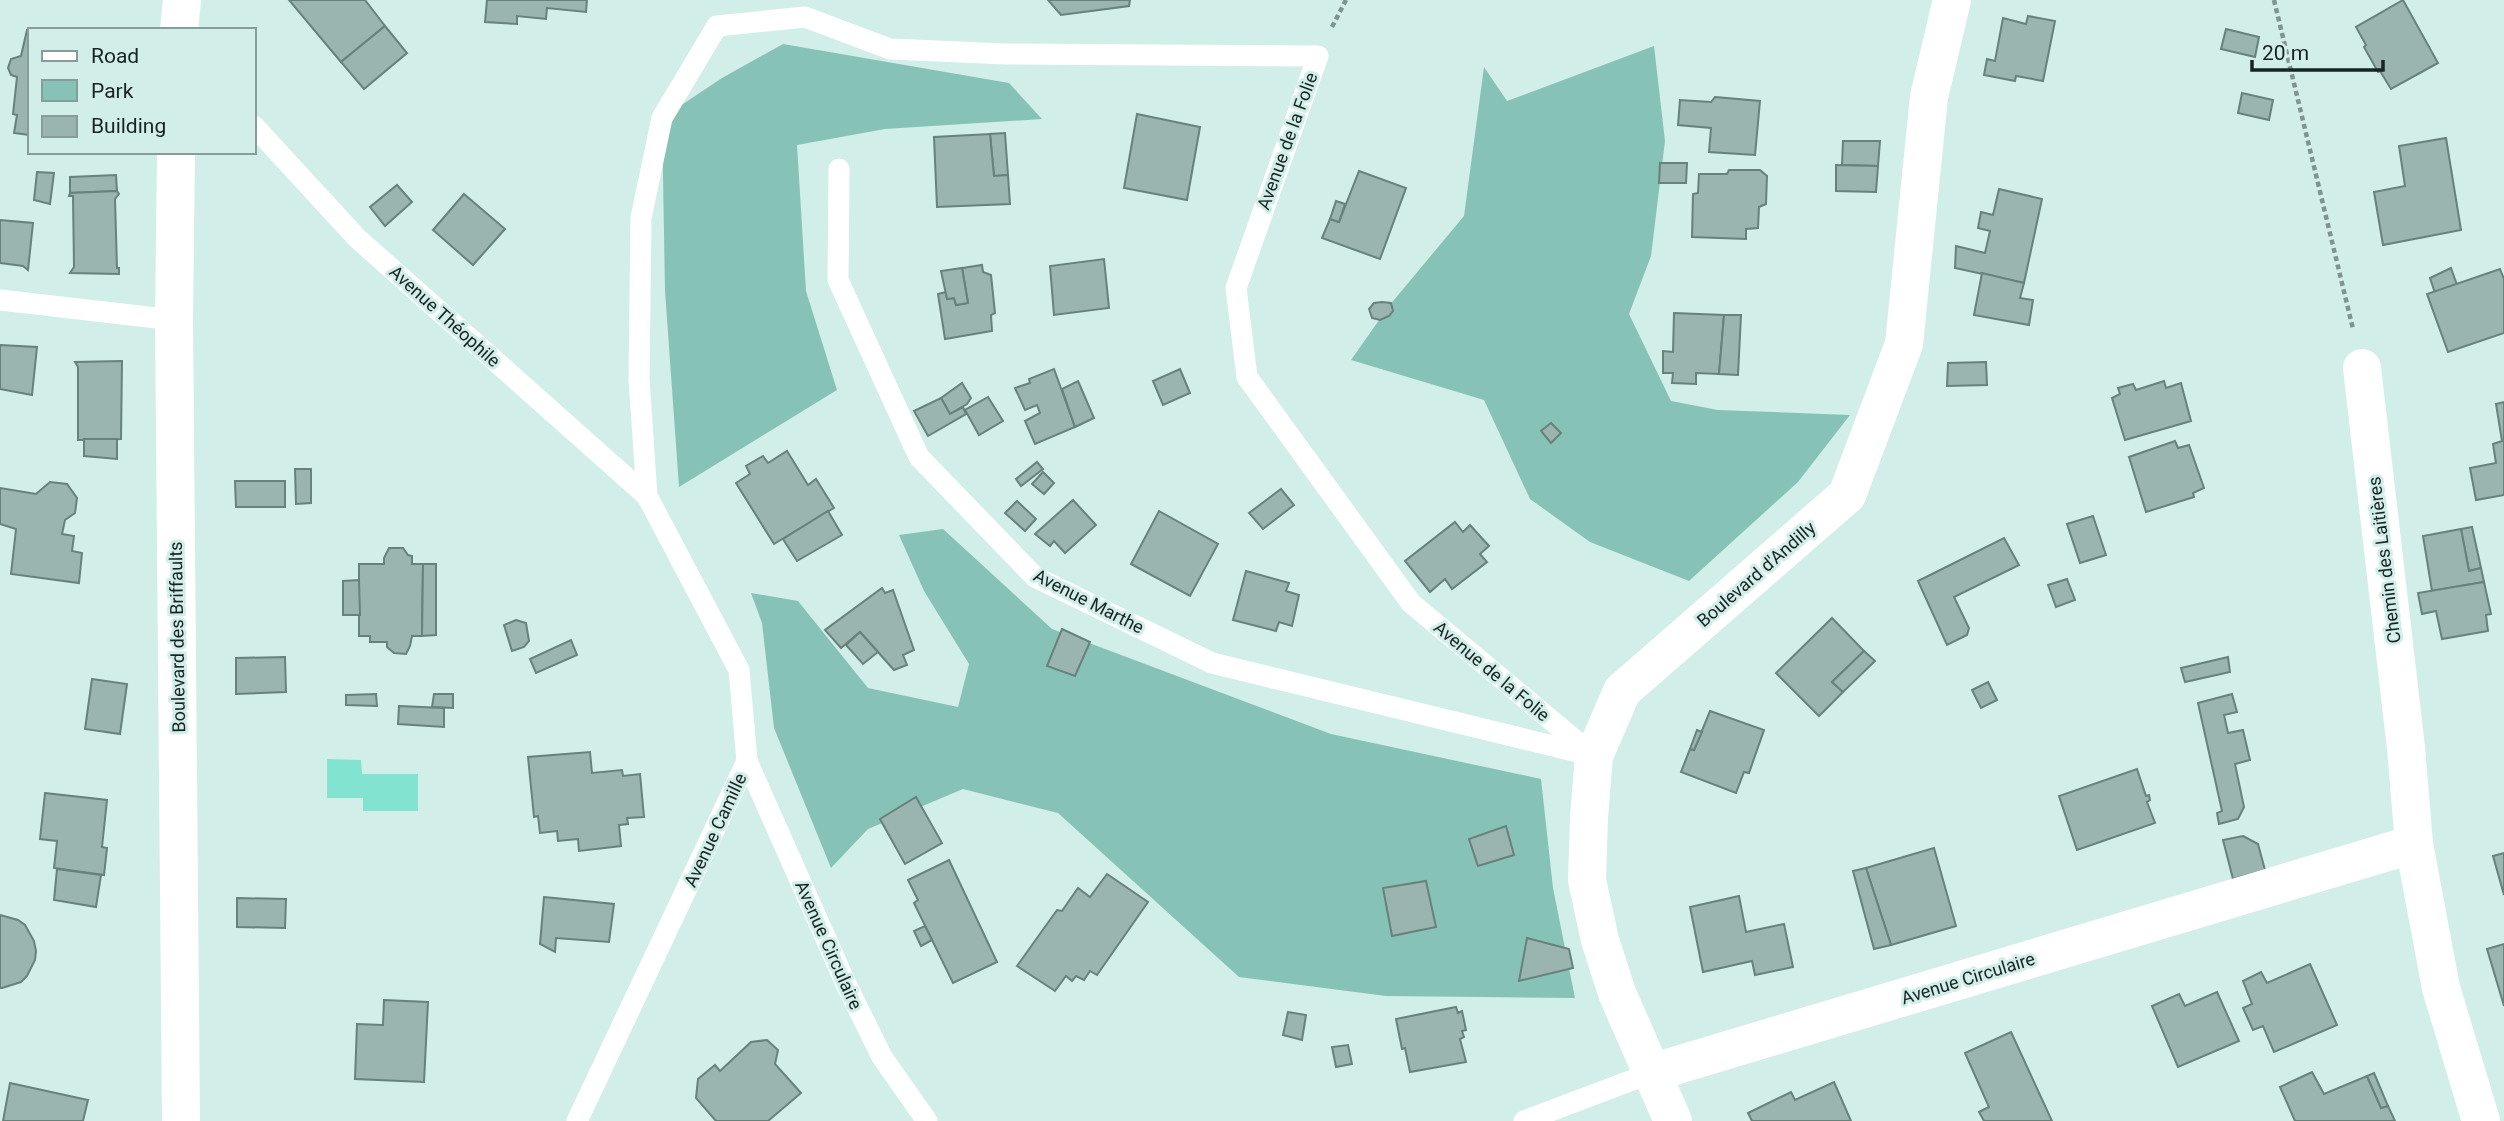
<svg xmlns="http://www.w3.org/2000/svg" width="2504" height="1121" viewBox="0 0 2504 1121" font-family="Roboto,sans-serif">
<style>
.green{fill:#87c2b6}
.water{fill:#81e3d0}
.building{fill:#9ab5af;stroke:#67817b;stroke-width:2}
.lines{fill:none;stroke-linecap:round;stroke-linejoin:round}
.path{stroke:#7f938f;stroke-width:4.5;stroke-dasharray:5 3.5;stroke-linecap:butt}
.lane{stroke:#fff;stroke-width:21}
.street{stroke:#fff;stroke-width:38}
.labels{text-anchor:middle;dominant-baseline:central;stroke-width:6;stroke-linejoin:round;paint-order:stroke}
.street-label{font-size:18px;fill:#192422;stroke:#d2eee8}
</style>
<rect width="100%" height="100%" fill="#d2eee8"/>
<!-- green -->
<g class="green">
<path d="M783,44L1009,83L1042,119L885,129L797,145L806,291L837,390L679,487L665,291L662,118L722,78Z"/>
<path d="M1654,46L1665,141L1651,256L1629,314L1671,401L1718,410L1850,415L1798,482L1689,581L1590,542L1530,499L1484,400L1351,360L1389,306L1464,216L1484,67L1507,101Z"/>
<path d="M943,529L1052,629L1331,734L1541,779L1553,888L1575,998L1386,996L1239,977L1058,813L963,789L868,829L831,868L774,728L762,623L751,593L798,601L868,688L958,707L969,664L924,591L899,535Z"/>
</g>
<!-- water -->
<path class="water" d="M327,759L361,760L362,774H418V811H363V798H327Z"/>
<!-- building -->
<g class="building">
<path d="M289,0H365L385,26L341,62Z"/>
<path d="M487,0H587L586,12L547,8L546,19L517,16V24L485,22Z"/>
<path d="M1048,0H1130L1129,6L1061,15Z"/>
<path d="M2403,0L2438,63L2391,89L2380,71L2378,72L2364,47L2366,45L2356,27Z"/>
<path d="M2028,16L2055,21L2043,81L2016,76L2015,81L1984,75L1987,59L1995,61L2003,18L2026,24Z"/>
<path d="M385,26L407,53L364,89L341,62Z"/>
<path d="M2226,29L2259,37L2255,57L2221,49Z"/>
<path d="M27,30H30V135L14,133L17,115L13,114L17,77L11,75L8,68L11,59L21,56Z"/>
<path d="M2242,93L2273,100L2269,120L2238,113Z"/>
<path d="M1715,97L1760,101L1755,155L1709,152L1711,128L1678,125L1680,100L1711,102Z"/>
<path d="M1137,114L1200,127L1187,200L1124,188Z"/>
<path d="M1005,133L1008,175L994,176L990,134Z"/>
<path d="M990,134L994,176L1008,175L1010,204L937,207L934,137Z"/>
<path d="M2446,138L2461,230L2383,245L2374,192L2405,186L2399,146Z"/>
<path d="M1843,141H1880L1878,166L1842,165Z"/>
<path d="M1660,163H1687L1686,183H1659Z"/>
<path d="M1836,165L1878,166L1876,192L1836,191Z"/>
<path d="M1729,170H1760L1767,176L1766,204L1759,207L1758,228L1746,229V239L1692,237L1693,194L1698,193L1699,174H1727Z"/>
<path d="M1359,171L1406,188L1380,259L1322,238L1330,219L1339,222Z"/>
<path d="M37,172L54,173L50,204L34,200Z"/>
<path d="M116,175L117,191L70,193V177Z"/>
<path d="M397,185L412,202L385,226L370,207Z"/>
<path d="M1999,189L2042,199L2024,283L1955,268L1956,246L1985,253L1990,231L1978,228L1981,212L1993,215Z"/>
<path d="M117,191L119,194L115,199L117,268H119V274L70,273L74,267L73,196H69L70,193Z"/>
<path d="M464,194L505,229L473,265L433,230Z"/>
<path d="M1336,201L1345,204L1339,222L1330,219Z"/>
<path d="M0,220L33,223L28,270L23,266L0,263Z"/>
<path d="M1104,259L1109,308L1054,315L1050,266Z"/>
<path d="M982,265L983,272L991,275L995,313L991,315L992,331L945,339L938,294L946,292L947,299L954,298L956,305L968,303L962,268Z"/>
<path d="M962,268L968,303L956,305L954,298L947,299L941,271Z"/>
<path d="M2451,268L2457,285L2435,293L2430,278Z"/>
<path d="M2500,269L2504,279V333L2448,352L2427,294Z"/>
<path d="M1982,273L2024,283L2020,298L2033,300L2029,325L1974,315Z"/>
<path d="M1382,302L1391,303L1393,311L1389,316L1380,320L1372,318L1369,309L1374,303Z"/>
<path d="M1674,313L1724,315L1719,374L1696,373V384L1672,383L1673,373H1663V351L1673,352Z"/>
<path d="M1724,315H1741L1738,375L1719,374Z"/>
<path d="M0,345L37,347L32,395L0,389Z"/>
<path d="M122,361L121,439L78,440V367L75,362Z"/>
<path d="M1986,362L1987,385L1947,386L1948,363Z"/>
<path d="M1054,369L1075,427L1035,444L1025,421L1040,413L1037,405L1025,410L1015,388L1030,383L1029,379Z"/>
<path d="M1180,369L1190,393L1163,405L1153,381Z"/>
<path d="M1078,381L1094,418L1075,427L1062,389Z"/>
<path d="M2164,381L2166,388L2181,383L2191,421L2125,440L2112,398L2120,394L2118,388L2133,384L2136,390Z"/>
<path d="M962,383L971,398L967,404L950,414L941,398Z"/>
<path d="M988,397L1003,421L979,435L965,410Z"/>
<path d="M941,398L950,414L963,407L966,414L928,436L914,411Z"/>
<path d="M2504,402V495L2476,500L2470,468L2496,463L2493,444L2502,441L2496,404Z"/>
<path d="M1551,423L1561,433L1551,443L1541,431Z"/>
<path d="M84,439H117V459L84,456Z"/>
<path d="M2175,441L2178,448L2189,445L2204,488L2193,493L2194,497L2146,512L2129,457Z"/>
<path d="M787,451L808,485L816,479L834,508L774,544L736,483L750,474L746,466L763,456L768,463Z"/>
<path d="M1037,462L1043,469L1021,486L1016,479Z"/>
<path d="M295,469H311V503L296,504Z"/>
<path d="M1043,472L1054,483L1044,494L1032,484Z"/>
<path d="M235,481H285V507H236Z"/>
<path d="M50,482L67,484L77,498L75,513L65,520L62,534L74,536L72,551L82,553L79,583L11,574L16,529L0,524V488L36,494Z"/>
<path d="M1281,489L1294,505L1263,529L1249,513Z"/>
<path d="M1073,500L1096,525L1065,553L1054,541L1050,546L1035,534Z"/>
<path d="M1017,501L1036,519L1025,531L1005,513Z"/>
<path d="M828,511L842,535L797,561L783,539Z"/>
<path d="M1159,511L1218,544L1190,596L1131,564Z"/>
<path d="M2093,516L2106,555L2080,563L2067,524Z"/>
<path d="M1455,522L1463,532L1470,525L1489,546L1480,554L1487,562L1452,589L1445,579L1430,592L1405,561Z"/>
<path d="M2472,527L2481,568L2469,571L2461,529Z"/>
<path d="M2461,529L2469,571L2481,568L2484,582L2432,591L2423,536Z"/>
<path d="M2004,538L2019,565L1954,597L1969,628L1967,635L1947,645L1918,581Z"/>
<path d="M389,548H403L408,555L412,556V564H423L422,636H412L410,646L406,654L394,653L387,647V642H370V636H359V564H384V558Z"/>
<path d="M423,564H436V635L422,636Z"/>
<path d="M1246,571L1289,583L1286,591L1299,595L1292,626L1279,622L1276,631L1233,620Z"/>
<path d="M2067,579L2075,600L2056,607L2048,585Z"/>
<path d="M359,580L360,615H343V581Z"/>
<path d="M2484,582L2491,614L2486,615L2488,631L2442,639L2436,611L2422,614L2418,593Z"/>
<path d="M882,588L885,593L893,590L914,650L903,655L907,665L894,670L860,632L841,648L825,630Z"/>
<path d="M1832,618L1864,651L1832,682L1843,692L1819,716L1776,673Z"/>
<path d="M516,620L526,623L529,641L524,647L512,651L504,625Z"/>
<path d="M1062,629L1090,642L1075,676L1047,666Z"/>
<path d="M860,632L878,652L863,664L846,645Z"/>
<path d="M571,640L577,655L536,673L530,659Z"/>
<path d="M1864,651L1875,661L1843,692L1832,682Z"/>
<path d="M285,657L286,692L236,694V658Z"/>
<path d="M2228,657L2230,672L2185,682L2181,668Z"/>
<path d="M92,679L127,684L120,734L85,729Z"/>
<path d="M1988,682L1997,700L1981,708L1972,690Z"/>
<path d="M376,694L377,706L346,705V695Z"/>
<path d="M434,694H453V708L432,707Z"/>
<path d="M2232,694L2237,712L2224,715L2228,733L2243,730L2250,760L2235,764L2244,807L2238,819L2219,824L2217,813L2222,811L2198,703Z"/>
<path d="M399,706L444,708V727L398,724Z"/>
<path d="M1710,711L1764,730L1749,773L1744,772L1736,793L1681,772L1690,749L1694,750Z"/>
<path d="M1697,730L1702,732L1694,750L1690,749Z"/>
<path d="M590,752L592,773L622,770L623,776L640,774L644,817L627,818L628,824L619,825L621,846L579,851L578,839L558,841L557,831L540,833L538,816L534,817L528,757Z"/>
<path d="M2137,769L2146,796L2149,795L2150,800L2147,802L2155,823L2077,850L2059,796Z"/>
<path d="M45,793L107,800L102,847L107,848L104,875L54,868L57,841L40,839Z"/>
<path d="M916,797L942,843L905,864L880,819Z"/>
<path d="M1506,826L1514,855L1478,866L1469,839Z"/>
<path d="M2243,836L2258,844L2265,870L2233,879L2223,840Z"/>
<path d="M1934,848L1956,926L1891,945L1866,868Z"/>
<path d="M2504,853V895L2493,856Z"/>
<path d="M949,860L997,962L953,983L914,903L918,900L908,880Z"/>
<path d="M1866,868L1891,945L1874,949L1853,871Z"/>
<path d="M57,869L101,875L96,907L54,900Z"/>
<path d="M1107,874L1148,902L1097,975L1090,971L1084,980L1076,976L1072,981L1066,976L1055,991L1017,966L1057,910L1062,911L1078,888L1090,897Z"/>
<path d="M1426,881L1436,927L1392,936L1383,888Z"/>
<path d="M1739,896L1746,932L1784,924L1793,967L1755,975L1752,961L1703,972L1690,907Z"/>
<path d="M544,897L614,904L609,942L556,938L555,952L540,944Z"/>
<path d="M237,898L286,899L285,928L237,927Z"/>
<path d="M0,915L18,920L25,925L34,941L36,951L35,960L27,976L21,982L2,988H0Z"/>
<path d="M925,926L932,940L921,946L914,931Z"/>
<path d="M1527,938L1569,949L1573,968L1519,981Z"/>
<path d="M2504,944V1006L2487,949Z"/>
<path d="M2310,964L2337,1025L2274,1052L2263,1026L2253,1030L2243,1008L2252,1004L2243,981L2261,972L2267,983Z"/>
<path d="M2217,992L2239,1041L2178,1067L2152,1006L2179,994L2185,1006Z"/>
<path d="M384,1000L428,1002L424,1082L355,1079L357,1024L383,1025Z"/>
<path d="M1456,1007L1458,1013L1462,1011L1466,1030L1462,1031L1464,1037L1460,1039L1466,1062L1410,1072L1405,1048L1402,1049L1396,1019Z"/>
<path d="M1288,1012L1306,1015L1302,1040L1283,1035Z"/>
<path d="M2011,1032L2052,1121H1984L1979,1112L1989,1107L1965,1053Z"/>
<path d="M767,1040L778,1050L775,1064L801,1093L768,1121H716L696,1098L698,1079L715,1065L720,1071L751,1042Z"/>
<path d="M1348,1045L1352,1064L1336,1067L1332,1047Z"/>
<path d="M2312,1072L2324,1094L2367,1076L2381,1108L2388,1106L2395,1121H2295L2280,1087Z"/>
<path d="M2374,1073L2388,1106L2381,1108L2367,1076Z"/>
<path d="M1834,1082L1851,1121H1752L1748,1113L1791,1092L1795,1100Z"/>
<path d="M10,1083L88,1100L83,1121H3Z"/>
</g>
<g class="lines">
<!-- path -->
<g class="path">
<path d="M2274,0L2353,329"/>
<path d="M1332,27L1346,0"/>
</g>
<!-- lane -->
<g class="lane">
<path d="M254,126L357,238L647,496L739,670L747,761L577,1121"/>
<path d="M839,169L838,280L919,457L1035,577L1212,663L1590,755"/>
<path d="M0,300L174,320"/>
<path d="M647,496L639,379L641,218L662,118L717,26L805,17L890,49L1006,54L1318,56L1236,288L1247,377L1411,603L1594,756"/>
<path d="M747,761L846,984L882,1057L927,1121"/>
<path d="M1524,1121L1651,1073"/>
</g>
<!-- street -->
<g class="street">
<path d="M179,30L182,0"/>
<path d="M176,152L174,320L181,1121"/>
<path d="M2362,368L2406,748L2414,844L2441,988L2481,1121"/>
<path d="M1651,1073L2414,844"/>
<path d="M1673,1121L1617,993L1600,940L1587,880L1589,817L1594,756L1622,691L1847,495L1904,344L1929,97L1952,0"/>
</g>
</g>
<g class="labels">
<!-- street labels -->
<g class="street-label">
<text transform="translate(1287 141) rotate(-70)">Avenue de la Folie</text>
<text transform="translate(445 316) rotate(42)">Avenue Théophile</text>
<text transform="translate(2384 560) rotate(-97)">Chemin des Laitières</text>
<text transform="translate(1756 574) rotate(-41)">Boulevard d'Andilly</text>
<text transform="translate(1089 601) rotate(27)">Avenue Marthe</text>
<text transform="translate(177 637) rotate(-91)">Boulevard des Briffaults</text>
<text transform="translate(1492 671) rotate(40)">Avenue de la Folie</text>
<text transform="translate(715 830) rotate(-65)">Avenue Camille</text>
<text transform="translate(829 945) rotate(66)">Avenue Circulaire</text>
<text transform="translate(1968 978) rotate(-17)">Avenue Circulaire</text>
</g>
</g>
<!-- legend -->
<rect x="28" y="28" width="228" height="126" fill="#d2eee8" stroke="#889d99" stroke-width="2"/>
<rect x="42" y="51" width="35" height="10" fill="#ffffff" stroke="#889d99" stroke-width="2"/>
<text x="91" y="63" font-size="21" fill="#192422">Road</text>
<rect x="42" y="80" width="35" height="21" fill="#87c2b6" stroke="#889d99" stroke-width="2"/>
<text x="91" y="98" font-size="21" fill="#192422">Park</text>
<rect x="42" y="116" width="35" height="21" fill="#9ab5af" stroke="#889d99" stroke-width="2"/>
<text x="91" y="133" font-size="21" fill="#192422">Building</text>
<!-- scale -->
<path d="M2252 60v10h131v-10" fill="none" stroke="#192422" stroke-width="3.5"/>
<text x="2262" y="60" font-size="21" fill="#192422" stroke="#d2eee8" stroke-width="5" paint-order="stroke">20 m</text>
</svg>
